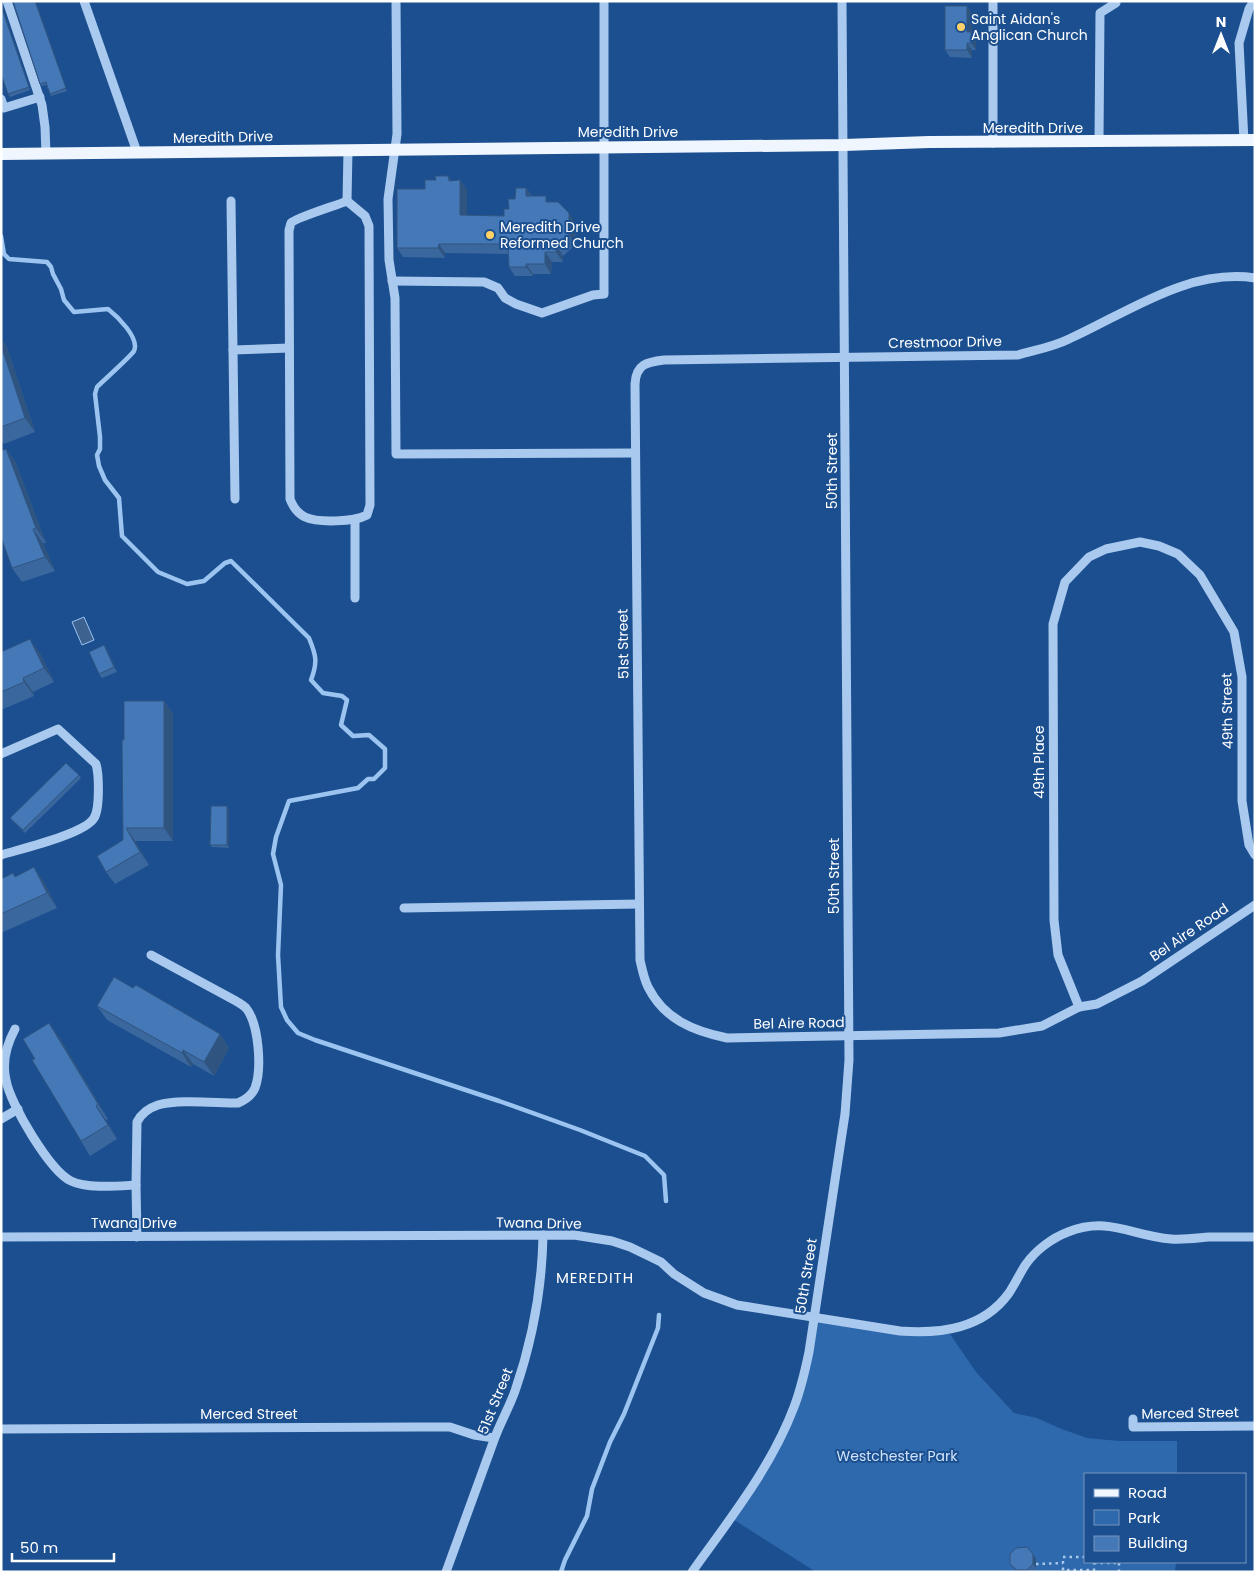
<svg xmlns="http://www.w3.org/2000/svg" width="1256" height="1573" viewBox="0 0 1256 1573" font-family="Poppins,sans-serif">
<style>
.green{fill:#2e69ad}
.water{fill:#3c6290;stroke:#9cc4f0}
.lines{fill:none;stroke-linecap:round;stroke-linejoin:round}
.stream{stroke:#9cc4f0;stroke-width:4.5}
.path{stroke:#a9c9ee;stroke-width:2.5;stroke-dasharray:2.5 4;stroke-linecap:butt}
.minor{stroke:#a9c9ee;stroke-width:9}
.major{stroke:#f0f6ff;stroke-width:12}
.wall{fill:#3a679d}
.shaded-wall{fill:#305480}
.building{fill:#4478b7;stroke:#305480}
.poi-dot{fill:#ffd166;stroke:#1b4f8f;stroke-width:2}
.labels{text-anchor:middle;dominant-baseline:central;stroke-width:4;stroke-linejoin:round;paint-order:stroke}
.poi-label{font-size:14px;fill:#fff;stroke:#1b4f8f;text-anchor:start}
.street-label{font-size:14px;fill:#fff;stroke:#1b4f8f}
.park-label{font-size:14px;fill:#cfe3fa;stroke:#1b4f8f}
.neighbourhood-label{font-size:15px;letter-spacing:1px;fill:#fff;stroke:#1b4f8f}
</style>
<rect width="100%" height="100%" fill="#1b4f8f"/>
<!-- green -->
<path class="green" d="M814,1318L900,1331H948L976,1372L1014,1413L1037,1418L1059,1428L1087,1438L1119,1441H1177V1474H1085V1562H1176L1175,1572H816L731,1518L794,1408Z"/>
<!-- water -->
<path class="water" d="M84,617L94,640L82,645L72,622Z"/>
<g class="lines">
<!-- stream -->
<g class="stream">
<path d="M1,236L4,254L9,259L47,262L51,267L53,274L61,289L64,300L74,312L108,309C117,316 140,338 134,351C131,356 103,381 97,387L95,394L100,437V449L97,455L99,466L105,480L119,498L122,536L158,572L187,584L204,581L225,563L231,561L309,638C316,655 318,662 311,680L323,693L342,696L347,700L341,725L353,736L369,735L385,749V768L374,779H368L358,788L289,801L276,837L273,854L281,885L278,955L281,1007L287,1020L298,1033L315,1040L499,1101L580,1130L645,1156L664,1175L666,1201"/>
<path d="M561,1572L565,1560L587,1516L592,1489L610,1442L624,1414L658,1328L659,1315"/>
</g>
<!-- path -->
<g class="path">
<path d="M1085,1557H1063V1570H1094V1562"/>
<path d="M1094,1563H1119"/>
<path d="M1119,1563V1572"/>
<path d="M1036,1564L1063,1563"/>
</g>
<!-- minor -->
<g class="minor">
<path d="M7,1L42,105L45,127L46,154"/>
<path d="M84,1L137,152"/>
<path d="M396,1L397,134L388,199L389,260L395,298L396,454L635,453"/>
<path d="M993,1V143"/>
<path d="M1,99L4,108L40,97"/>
<path d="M1244,141L1239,43L1249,9L1254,1"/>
<path d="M1099,142L1100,13L1116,3"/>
<path d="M231,201L235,499"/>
<path d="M347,201L365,216L369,226L370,505L367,515C354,522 318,523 305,517C297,513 293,507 290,499L289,230C290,228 290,225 291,223C295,218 338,205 347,201Z"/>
<path d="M347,201L348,151"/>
<path d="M1255,278C1188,268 1127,313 1069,339C1053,347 1035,350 1018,355L664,360C647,362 636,364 635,384L640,960C642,969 644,979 648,987C664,1019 693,1031 727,1038L999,1033L1042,1026L1079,1007L1097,1004L1142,981L1255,905"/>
<path d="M392,281L484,282L498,288L505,298L516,304L542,313L593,295L604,294V1"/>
<path d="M233,350L289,348"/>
<path d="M355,519V598"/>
<path d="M1,754L58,729L96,764C99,774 100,809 94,818C85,834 20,849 1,855"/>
<path d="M404,908L639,904"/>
<path d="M1079,1007L1058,955L1054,920L1053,624L1065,582L1089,557L1106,549L1140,542L1159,546L1178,554L1200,575L1234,632L1242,677V801L1249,845L1255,855"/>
<path d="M15,1029C7,1044 2,1063 6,1080C10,1104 50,1171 71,1181C87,1189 118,1186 136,1185"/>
<path d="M1,1119L18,1109"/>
<path d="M1,1237L574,1235L612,1241L630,1247L661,1262L674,1274L704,1293L737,1305L900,1331C941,1334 983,1329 1009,1293C1015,1284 1020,1273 1026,1264C1036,1250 1052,1238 1068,1232C1109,1216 1132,1236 1171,1239C1184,1240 1197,1238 1209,1237C1224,1237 1240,1237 1255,1237"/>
<path d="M137,1237L136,1185L137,1122C141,1114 149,1108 158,1105C179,1099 215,1103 238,1103C245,1100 252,1095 255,1088C262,1069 259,1024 246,1008C243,1005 239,1003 236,1001L151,955"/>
<path d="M1133,1419V1427L1255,1426"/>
<path d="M1,1429L417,1427H450L474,1435L494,1438"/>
<path d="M446,1572C462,1528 478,1484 494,1440C500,1423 509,1408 515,1391C533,1339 542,1290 543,1235"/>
<path d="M692,1572C729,1520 771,1468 794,1407C801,1389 805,1371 809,1352L845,1114L849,1060L842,1"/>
</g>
<!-- major -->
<path class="major" d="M1,154L844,145L929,142L1255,140"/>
</g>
<!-- wall -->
<g class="wall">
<path d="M13,1L67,91L51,96L46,85L42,86L40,84Z"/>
<path d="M1,4L30,90L10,97L8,94Z"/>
<path d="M967,6L972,14V33L976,40V50H972V58L950,57L945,50Z"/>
<path d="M448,176L451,181L460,180L467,190V215L504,216L515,199L526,188L532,196L549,202L576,223L575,245L563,256V262H552L551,274H533V276H515L509,267L508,254L445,253V258L403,257L397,248L425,189Z"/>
<path d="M1,339L7,347L35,432L4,444L1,440Z"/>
<path d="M6,449L16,463L46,543H43L55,571L22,582L12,568L3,542L1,540V451Z"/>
<path d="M104,645L107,650L117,672L102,678L99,674Z"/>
<path d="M1,652L40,653L54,682L33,692L34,696L1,710Z"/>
<path d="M164,701L173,714V841H135L149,865L115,884L106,872L123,840L124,740Z"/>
<path d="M79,775L81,778L25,833L10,818Z"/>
<path d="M229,809V848L212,847L210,845Z"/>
<path d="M15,876L44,882L57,908L1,933V879Z"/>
<path d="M133,988L220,1034L229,1048L214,1076L193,1064L191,1067L107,1020L97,1006Z"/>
<path d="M59,1037L108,1119L106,1120L117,1139L90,1156L81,1141L35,1059Z"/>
<path d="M1033,1554L1036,1559V1568L1033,1572H1017L1010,1564Z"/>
</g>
<!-- shaded-wall -->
<g class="shaded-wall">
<path d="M35,1H36L67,91L66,88Z"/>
<path d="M1,4L30,90L29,87L1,6Z"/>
<path d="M967,6L972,14V33L976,40V50L971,43L967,32Z"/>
<path d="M967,43L972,50V58L967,50Z"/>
<path d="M460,180L467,190V225L460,215Z"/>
<path d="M526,188L532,198L526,196Z"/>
<path d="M569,213L576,223L575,245L569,235Z"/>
<path d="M439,244L445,253V258L438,248Z"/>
<path d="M557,246L563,256V262L556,252Z"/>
<path d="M545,252L552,262L551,274L545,264Z"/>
<path d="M526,264L533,274V276L526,267Z"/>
<path d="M1,339L7,347L35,432L25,418L1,345Z"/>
<path d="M6,449L16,463L46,543L36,528Z"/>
<path d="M33,529L43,543L55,571L45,557Z"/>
<path d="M30,639L40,653L54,682L44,668Z"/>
<path d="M104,645L107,650L117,672L114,667Z"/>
<path d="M23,678L33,692L34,696L24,682Z"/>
<path d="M164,701L173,714V841L164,828Z"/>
<path d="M227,806L229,809V848L227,845Z"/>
<path d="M126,828L135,841L149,865L140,852Z"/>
<path d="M34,867L44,882L57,908L47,893Z"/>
<path d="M49,1023L59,1037L108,1119L98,1104Z"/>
<path d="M220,1034L229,1048L214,1076L204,1062Z"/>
<path d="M183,1050L193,1064L191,1067L182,1053Z"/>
<path d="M96,1106L106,1120L117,1139L108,1125Z"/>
<path d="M1033,1554L1036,1559V1568L1033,1564Z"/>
</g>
<!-- building -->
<g class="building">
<path d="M13,1H35L66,88L50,94L46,82L40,84Z"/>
<path d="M1,6L29,87L8,94L1,74Z"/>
<path d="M945,6H967V32H971V43H967V50H945Z"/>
<path d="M435,176H448L449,181L460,180V215L504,216V209H509L508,199H515L516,188H526V196H546V202H558L569,213V235L557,246L556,252H545V264H526V267H509L508,244H439L438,248H397V189H425V180H436Z"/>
<path d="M1,345L25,418L1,427Z"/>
<path d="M6,449L36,528L33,529L45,557L12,568L1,537V451Z"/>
<path d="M30,639L44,668L23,678L24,682L1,692V652Z"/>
<path d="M104,645L114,667L99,674L89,652Z"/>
<path d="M124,701H164V828H126L140,852L106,872L97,856L123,840L122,740H124Z"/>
<path d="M66,763L79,775L23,830L10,818Z"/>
<path d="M211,806H227V845H210Z"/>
<path d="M34,867L47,893L1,914V879L13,873L15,877Z"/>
<path d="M114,977L133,988L136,985L220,1034L204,1062L183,1050L182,1053L97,1006Z"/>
<path d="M49,1023L98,1104L96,1106L108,1125L81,1141L32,1060L35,1059L23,1039Z"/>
<path d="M1027,1547L1033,1554V1564L1027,1570H1017L1010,1564V1554L1016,1548Z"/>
</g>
<!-- markers -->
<g class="poi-dot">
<circle cx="961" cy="27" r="5"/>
<circle cx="490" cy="235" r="5"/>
</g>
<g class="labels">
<!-- poi labels -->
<g class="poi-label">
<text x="971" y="19">Saint Aidan's<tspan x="971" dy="16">Anglican Church</tspan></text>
<text x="500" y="227">Meredith Drive<tspan x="500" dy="16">Reformed Church</tspan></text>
</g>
<!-- street labels -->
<g class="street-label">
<text x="1033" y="128">Meredith Drive</text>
<text x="628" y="132">Meredith Drive</text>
<text transform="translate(223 137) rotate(-1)">Meredith Drive</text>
<text transform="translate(945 342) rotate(-1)">Crestmoor Drive</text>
<text transform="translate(832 471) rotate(-90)">50th Street</text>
<text transform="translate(623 644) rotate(-91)">51st Street</text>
<text transform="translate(1227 711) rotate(-91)">49th Street</text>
<text transform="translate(1039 762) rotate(-90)">49th Place</text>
<text transform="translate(834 876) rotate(-90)">50th Street</text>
<text transform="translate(1189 932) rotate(-34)">Bel Aire Road</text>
<text transform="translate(799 1023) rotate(-1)">Bel Aire Road</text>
<text x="134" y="1223">Twana Drive</text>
<text transform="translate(539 1223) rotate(1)">Twana Drive</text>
<text transform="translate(806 1276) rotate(-81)">50th Street</text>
<text transform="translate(495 1401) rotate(-68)">51st Street</text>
<text transform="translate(1190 1413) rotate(-1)">Merced Street</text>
<text x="249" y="1414">Merced Street</text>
</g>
<!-- park labels -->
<g class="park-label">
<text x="897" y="1456">Westchester Park</text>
</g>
<!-- neighbourhood labels -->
<g class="neighbourhood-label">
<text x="595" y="1277">MEREDITH</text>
</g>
</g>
<!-- border -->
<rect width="1256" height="1573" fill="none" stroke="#ffffff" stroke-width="5"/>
<!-- legend -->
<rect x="1084" y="1473" width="162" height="90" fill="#1b4f8f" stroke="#7695bc"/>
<rect x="1094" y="1489" width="25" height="8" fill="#f0f6ff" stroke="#7695bc"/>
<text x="1128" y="1498" font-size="15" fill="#ffffff">Road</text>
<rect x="1094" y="1510" width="25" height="15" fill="#2e69ad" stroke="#7695bc"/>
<text x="1128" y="1523" font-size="15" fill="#ffffff">Park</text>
<rect x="1094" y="1536" width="25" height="15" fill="#4478b7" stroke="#7695bc"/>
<text x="1128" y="1548" font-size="15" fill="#ffffff">Building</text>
<!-- north arrow -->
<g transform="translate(1221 35)" stroke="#1b4f8f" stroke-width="4" paint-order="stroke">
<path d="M0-4L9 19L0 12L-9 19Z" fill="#ffffff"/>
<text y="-8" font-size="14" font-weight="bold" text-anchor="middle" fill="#ffffff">N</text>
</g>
<!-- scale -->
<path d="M12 1553v8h102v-8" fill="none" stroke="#ffffff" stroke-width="2.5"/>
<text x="20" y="1553" font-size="15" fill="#ffffff" stroke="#1b4f8f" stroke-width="4" paint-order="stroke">50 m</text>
</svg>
